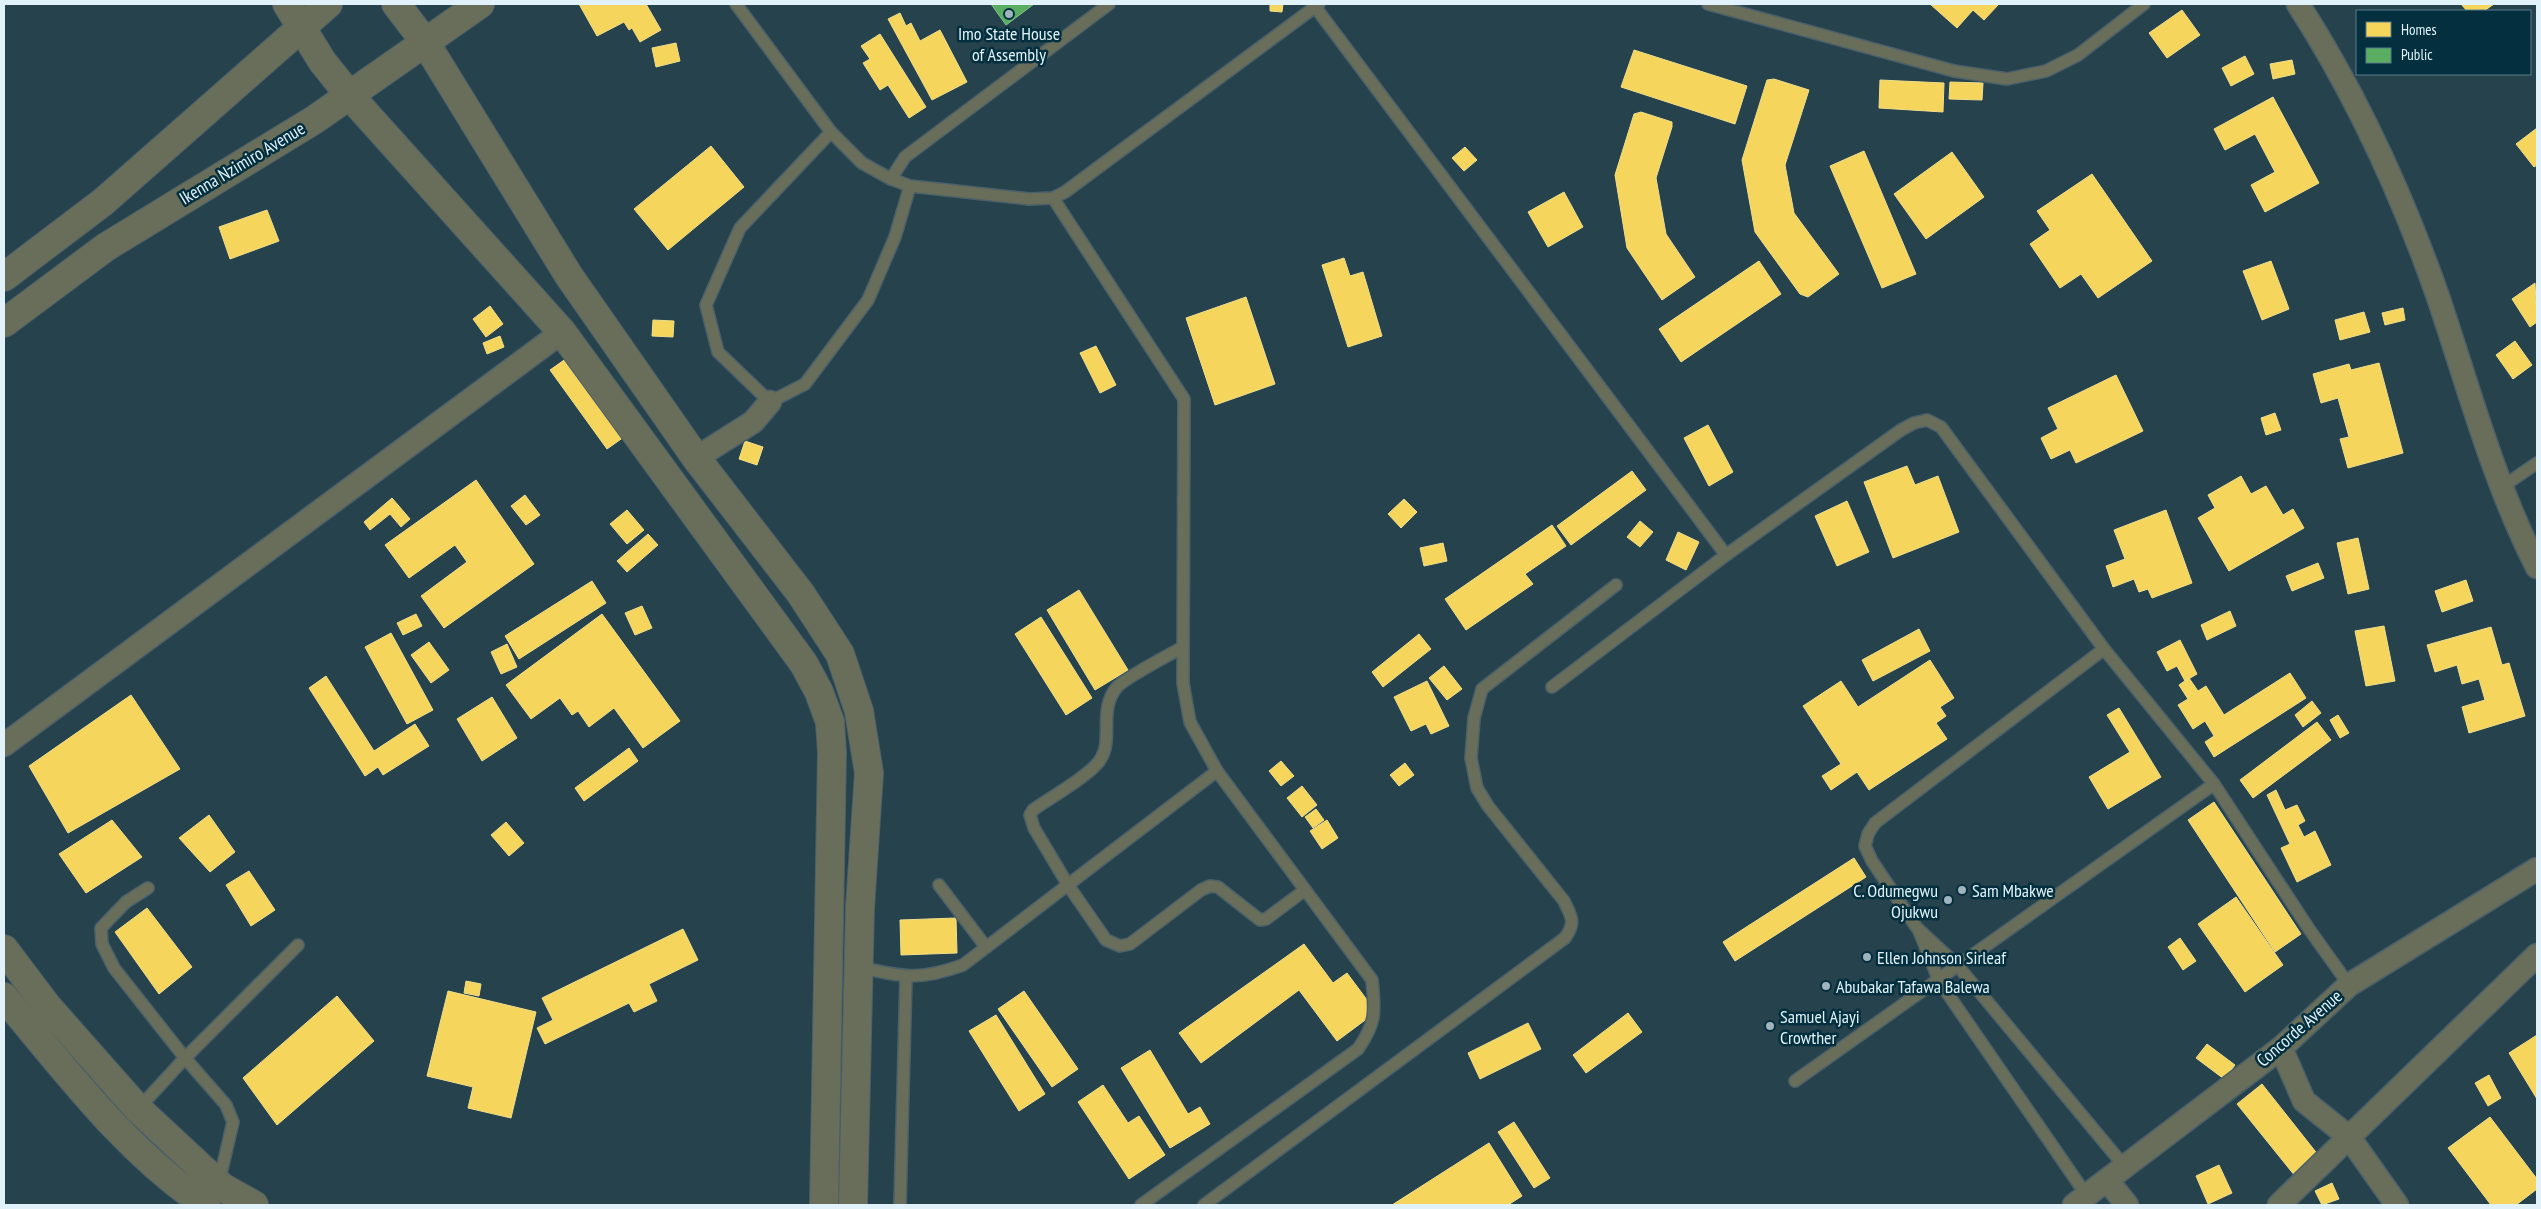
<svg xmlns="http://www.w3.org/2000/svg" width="2541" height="1209" viewBox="0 0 2541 1209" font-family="'PT Sans Narrow',sans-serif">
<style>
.homes{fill:#f6d55c;stroke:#f0de8b}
.public{fill:#5aae61;stroke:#82c28f}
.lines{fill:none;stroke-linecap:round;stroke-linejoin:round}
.service-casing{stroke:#4b6069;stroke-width:14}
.minor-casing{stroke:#4b6069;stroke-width:25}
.tertiary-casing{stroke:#4b6069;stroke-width:30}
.service{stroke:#696e5b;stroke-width:11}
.minor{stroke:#696e5b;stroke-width:22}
.tertiary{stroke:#696e5b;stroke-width:28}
.poi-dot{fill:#a0b4bd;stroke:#032f3e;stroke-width:2}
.labels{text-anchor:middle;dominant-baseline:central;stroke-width:5;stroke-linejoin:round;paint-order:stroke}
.poi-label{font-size:18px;fill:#e1f2fa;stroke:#032f3e;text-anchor:start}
.street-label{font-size:18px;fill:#e1f2fa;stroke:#032f3e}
</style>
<rect width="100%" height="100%" fill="#26424d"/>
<!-- homes -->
<g class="homes">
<path d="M579,4H646L661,30L640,42L632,28L629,30L624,22L597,36Z"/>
<path d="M1270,4H1283L1282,12L1270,11Z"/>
<path d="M1930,4H1999L1984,20L1973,10L1957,28Z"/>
<path d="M2461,4H2494L2484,11H2467Z"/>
<path d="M2182,10L2200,35L2167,58L2149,33Z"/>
<path d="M900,13L906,26L911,23L920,41L940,30L967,82L932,100L888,19Z"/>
<path d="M880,34L926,107L909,118L888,85L880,90L863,63L870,59L861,46Z"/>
<path d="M676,43L680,61L656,67L652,48Z"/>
<path d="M1634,50L1747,86L1735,124L1621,87Z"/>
<path d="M2245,56L2254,74L2231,86L2222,68Z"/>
<path d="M2292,60L2295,74L2273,79L2270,64Z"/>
<path d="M1774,79L1809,90L1785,165L1794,213L1839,274L1808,297L1800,294L1755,232L1742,160L1767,80Z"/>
<path d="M1880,80L1944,83L1943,112L1879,108Z"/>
<path d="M1950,82L1983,83L1982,100L1949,99Z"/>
<path d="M2273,97L2319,183L2265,212L2251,185L2275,172L2255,134L2225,150L2214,129Z"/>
<path d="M1641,112L1672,122V127L1656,178L1666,234L1695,277L1662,300L1627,248L1615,175L1634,114Z"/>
<path d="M2537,128V165L2534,167L2516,144Z"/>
<path d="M711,146L744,187L668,250L634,209Z"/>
<path d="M1465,147L1477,160L1464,171L1452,158Z"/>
<path d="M1864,151L1916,274L1882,288L1830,166Z"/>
<path d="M1952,152L1984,197L1926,239L1894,194Z"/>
<path d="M2092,174L2152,261L2098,298L2081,274L2060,288L2030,244L2050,230L2037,211Z"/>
<path d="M1564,192L1583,227L1548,247L1528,212Z"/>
<path d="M267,210L279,241L230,259L219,227Z"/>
<path d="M1344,258L1350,276L1363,272L1382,336L1348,347L1322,265Z"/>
<path d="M1759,261L1781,294L1681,362L1659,329Z"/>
<path d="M2271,261L2289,309L2262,320L2243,271Z"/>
<path d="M2535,283L2537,322L2530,327L2512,299Z"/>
<path d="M1246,297L1275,384L1215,405L1186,318Z"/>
<path d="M490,306L503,324L486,337L473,319Z"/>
<path d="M2403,308L2405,320L2385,325L2382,313Z"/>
<path d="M2364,312L2370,332L2340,340L2335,320Z"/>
<path d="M653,320L674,321L673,337L652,336Z"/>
<path d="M500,336L504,347L487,354L483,343Z"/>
<path d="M2515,341L2532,365L2513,379L2496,355Z"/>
<path d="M1096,346L1116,385L1100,393L1080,353Z"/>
<path d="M567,358L624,437L607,449L550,370Z"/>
<path d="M2379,363L2403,453L2348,468L2340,439L2349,437L2338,398L2321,403L2313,374L2349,364L2351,370Z"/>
<path d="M2116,375L2143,431L2076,463L2070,450L2051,459L2041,438L2058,429L2048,408Z"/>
<path d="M2275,413L2281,430L2266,435L2261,418Z"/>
<path d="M1708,425L1733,472L1709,486L1684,438Z"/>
<path d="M745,441L763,447L757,465L739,459Z"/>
<path d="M1907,466L1915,485L1938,476L1959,532L1893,558L1864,482Z"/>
<path d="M1632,471L1646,490L1571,545L1557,526Z"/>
<path d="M2241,476L2251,494L2266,486L2283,515L2293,509L2304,528L2229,571L2198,518L2215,508L2208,495Z"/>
<path d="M476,480L534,564L444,628L421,596L467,562L455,545L409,578L385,545Z"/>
<path d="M525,495L540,515L526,525L511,506Z"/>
<path d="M392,498L410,519L401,527L390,514L370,530L364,522Z"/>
<path d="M1404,499L1417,512L1401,528L1388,514Z"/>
<path d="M1847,501L1869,552L1837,566L1815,516Z"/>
<path d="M627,510L644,530L627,544L610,524Z"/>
<path d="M2166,510L2192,583L2152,598L2148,589L2139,592L2134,579L2113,587L2106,566L2125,559L2114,530Z"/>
<path d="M1640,521L1653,532L1640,547L1627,537Z"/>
<path d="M1552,525L1566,546L1525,574L1533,584L1466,630L1445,599Z"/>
<path d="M1678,532L1699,542L1686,570L1666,560Z"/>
<path d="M648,534L658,545L627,572L617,561Z"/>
<path d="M2358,538L2369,589L2348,594L2337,543Z"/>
<path d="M1443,543L1447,561L1424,566L1420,548Z"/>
<path d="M2318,563L2324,578L2292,591L2286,576Z"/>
<path d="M2466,580L2473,601L2442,612L2435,591Z"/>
<path d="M592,581L606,603L519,659L505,636Z"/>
<path d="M1079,590L1128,670L1095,690L1047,610Z"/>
<path d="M642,606L652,628L635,635L625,613Z"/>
<path d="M2230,611L2236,626L2207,640L2201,625Z"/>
<path d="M416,614L422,626L403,635L397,623Z"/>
<path d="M602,614L680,721L643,748L614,708L589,727L578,711L572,715L560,698L531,719L506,685Z"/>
<path d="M1041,617L1092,698L1066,715L1015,634Z"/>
<path d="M2384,626L2395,681L2366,686L2355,631Z"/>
<path d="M2491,627L2502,665L2509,663L2525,716L2469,733L2462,707L2485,700L2479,679L2462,684L2457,665L2435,672L2427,645Z"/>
<path d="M1919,629L1930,651L1873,681L1862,660Z"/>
<path d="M391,633L433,710L407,724L365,647Z"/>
<path d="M1419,634L1431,649L1383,687L1372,672Z"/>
<path d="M2180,640L2197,674L2185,681L2177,666L2167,671L2157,652Z"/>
<path d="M429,642L449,670L431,683L411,655Z"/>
<path d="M507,644L517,667L501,674L491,652Z"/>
<path d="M1930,660L1954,698L1940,707L1946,716L1936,723L1947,739L1869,790L1857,772L1831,790L1822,776L1841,764L1803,706L1841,681L1858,707Z"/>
<path d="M1444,666L1462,689L1447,700L1429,678Z"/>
<path d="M2290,673L2306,698L2214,757L2205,742L2214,736L2205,721L2193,729L2178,705L2188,699L2179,685L2189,678L2198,691L2206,686L2224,715Z"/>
<path d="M326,676L374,751L415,724L429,746L383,775L378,767L365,776L309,688Z"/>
<path d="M1427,681L1449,726L1431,734L1426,724L1411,731L1394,697Z"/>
<path d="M131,695L180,769L68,833L29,766Z"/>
<path d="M492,697L517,738L482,761L457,719Z"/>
<path d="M2312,701L2321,713L2303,727L2295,715Z"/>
<path d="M2119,708L2161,777L2108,809L2089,777L2130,752L2107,715Z"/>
<path d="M2338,715L2349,733L2340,738L2330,720Z"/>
<path d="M2317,722L2331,740L2253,798L2240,780Z"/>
<path d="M629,748L638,761L584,801L575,788Z"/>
<path d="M1281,761L1294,776L1281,786L1269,771Z"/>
<path d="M1405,763L1414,775L1399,786L1390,775Z"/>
<path d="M1302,786L1317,805L1302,817L1287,798Z"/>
<path d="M2276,790L2285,810L2297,805L2305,821L2298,825L2304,837L2315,831L2331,865L2297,882L2281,848L2290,844L2267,795Z"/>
<path d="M2214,802L2301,934L2275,952L2188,820Z"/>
<path d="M1316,809L1324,820L1313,828L1305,817Z"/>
<path d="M209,815L235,852L210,872L179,838Z"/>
<path d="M112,820L142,857L86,893L59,854Z"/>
<path d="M1327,820L1338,838L1322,849L1310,831Z"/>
<path d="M506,822L524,843L509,856L491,835Z"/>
<path d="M1854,858L1866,877L1735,961L1723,942Z"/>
<path d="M249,871L275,910L251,926L226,885Z"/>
<path d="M2236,897L2283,965L2245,992L2198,924Z"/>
<path d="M147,908L192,967L159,994L115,932Z"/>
<path d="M956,918L957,953L901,955L900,920Z"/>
<path d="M683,929L698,960L649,984L657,1001L634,1012L629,1003L545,1044L537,1028L553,1020L542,998Z"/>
<path d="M2180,938L2196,961L2183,970L2168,947Z"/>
<path d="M1304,944L1333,983L1347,973L1376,1012L1337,1041L1299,990L1201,1063L1179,1033Z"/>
<path d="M466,981L481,984L479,996L464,993Z"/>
<path d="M448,991L536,1012L511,1118L468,1108L473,1087L427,1076Z"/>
<path d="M1024,991L1078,1069L1052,1087L998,1009Z"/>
<path d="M337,996L374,1041L277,1125L243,1078Z"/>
<path d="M1628,1013L1642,1032L1586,1073L1573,1055Z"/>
<path d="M996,1015L1045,1094L1019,1111L969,1031Z"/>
<path d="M1528,1023L1541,1049L1480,1079L1468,1053Z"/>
<path d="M2537,1035V1099L2509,1053Z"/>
<path d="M2207,1044L2235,1065L2224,1079L2196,1058Z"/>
<path d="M1150,1050L1188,1114L1200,1107L1210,1124L1170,1148L1121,1068Z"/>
<path d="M2489,1075L2501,1098L2488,1106L2475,1083Z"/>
<path d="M2262,1084L2319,1156L2295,1176L2237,1104Z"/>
<path d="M1103,1085L1128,1123L1139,1116L1165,1155L1129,1179L1078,1102Z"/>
<path d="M2490,1117L2537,1179V1189L2516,1205H2491L2448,1148Z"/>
<path d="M1514,1122L1550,1178L1534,1188L1498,1132Z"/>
<path d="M1489,1143L1522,1196L1508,1205H1392Z"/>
<path d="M2219,1165L2232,1193L2208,1204L2196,1176Z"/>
<path d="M2332,1183L2339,1199L2322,1205L2315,1191Z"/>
</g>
<!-- public -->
<path class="public" d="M991,4H1034L1006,25Z"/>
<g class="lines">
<!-- service casing -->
<g class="service-casing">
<g id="service">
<path d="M736,4L831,132L862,163L891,179L910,186L1029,199L1053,198L1065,192L1319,4"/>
<path d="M1313,4L1726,555L1901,430L1914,423L1927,420L1941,427L2104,649L2214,784L2309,929L2349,985"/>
<path d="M1708,4L1954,71L2007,79L2046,71L2078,55L2144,4"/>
<path d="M831,132L740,228L706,305L718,352L770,402L805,384L868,300L895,237L910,186"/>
<path d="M891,179L905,157L1109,4"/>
<path d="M1053,198L1184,399L1183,683L1190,722L1217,771L1372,980C1375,1012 1377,1021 1358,1049L1141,1205"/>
<path d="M2502,487L2537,463"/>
<path d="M1183,647C1169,655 1126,677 1117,687C1096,712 1117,744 1096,765C1081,781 1051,797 1033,810L1030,815L1034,828L1068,885L1106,940L1120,946L1130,944L1201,890L1210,886L1218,887L1260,920L1266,919L1305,890"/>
<path d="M2104,649L1875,823L1868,834L1865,846L1872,861L1917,928L1957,965L2125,1167"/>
<path d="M1552,687L1726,555"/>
<path d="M939,885L986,947"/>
<path d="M148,888L126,902L101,928L102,944L114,968L185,1058L226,1105L233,1122L219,1182"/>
<path d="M1919,931L1939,981L2087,1196"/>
<path d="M859,967C903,977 919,981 963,965L1217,771"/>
<path d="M1795,1081L2214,784"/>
<path d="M138,1109L185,1058L298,945"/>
<path d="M900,1205L906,977"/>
<path d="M1204,1205L1565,938C1576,922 1572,918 1564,901L1488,806L1477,788L1471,758L1474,718L1482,689L1616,585"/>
</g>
</g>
<!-- minor casing -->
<g class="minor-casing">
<g id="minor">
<path d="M2298,4C2356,94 2401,192 2437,294C2468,385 2493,481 2537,567"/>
<path d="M696,458L753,422L770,402"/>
<path d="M4,745L562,332"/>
<path d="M2281,1048L2304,1101L2349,1137L2397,1205"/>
<path d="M2107,1180L2127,1205"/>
<path d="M2074,1205L2281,1048L2349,985L2537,869"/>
<path d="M2279,1205L2537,955"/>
</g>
</g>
<!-- tertiary casing -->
<g class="tertiary-casing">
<g id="tertiary">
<path d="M287,4L322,61L350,96L562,332L804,664L819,692L830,722L832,753L824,1205"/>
<path d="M396,4L425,42L569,276L696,458L801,594L840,654L859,711L869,773L860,907L853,1205"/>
<path d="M4,277L103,202L328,4"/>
<path d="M4,323L106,247L314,120L480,4"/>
<path d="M4,949L47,1006L138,1109L222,1187L254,1205"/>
<path d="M4,997C66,1070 125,1151 206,1205"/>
</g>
</g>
<!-- service -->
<use href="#service" class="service"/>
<!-- minor -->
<use href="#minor" class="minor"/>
<!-- tertiary -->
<use href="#tertiary" class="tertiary"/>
</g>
<!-- markers -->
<g class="poi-dot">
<circle cx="1009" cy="14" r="5"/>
<circle cx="1962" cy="890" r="5"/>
<circle cx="1948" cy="900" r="5"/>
<circle cx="1867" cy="957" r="5"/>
<circle cx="1826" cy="986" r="5"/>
<circle cx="1770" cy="1026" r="5"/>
</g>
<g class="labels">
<!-- poi labels -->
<g class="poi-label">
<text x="1009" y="33" text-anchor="middle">Imo State House<tspan x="1009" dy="21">of Assembly</tspan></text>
<text x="1938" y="890" text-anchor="end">C. Odumegwu<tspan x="1938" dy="21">Ojukwu</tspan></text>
<text x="1972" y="890">Sam Mbakwe</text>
<text x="1877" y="957">Ellen Johnson Sirleaf</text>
<text x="1836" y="986">Abubakar Tafawa Balewa</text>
<text x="1780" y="1016">Samuel Ajayi<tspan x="1780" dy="21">Crowther</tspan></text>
</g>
<!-- street labels -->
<g class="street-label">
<text transform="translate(242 163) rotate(-31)">Ikenna Nzimiro Avenue</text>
<text transform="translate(2299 1028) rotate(-41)">Concorde Avenue</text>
</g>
</g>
<!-- border -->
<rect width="2541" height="1209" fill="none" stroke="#e1f2fa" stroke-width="10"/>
<!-- legend -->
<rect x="2356" y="10" width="175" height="65" fill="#032f3e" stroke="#5c7d89"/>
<rect x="2366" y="22" width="25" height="15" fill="#f6d55c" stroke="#5c7d89"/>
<text x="2401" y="35" font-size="15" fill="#e1f2fa">Homes</text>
<rect x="2366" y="48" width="25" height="15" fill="#5aae61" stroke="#5c7d89"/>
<text x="2401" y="60" font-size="15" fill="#e1f2fa">Public</text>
</svg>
